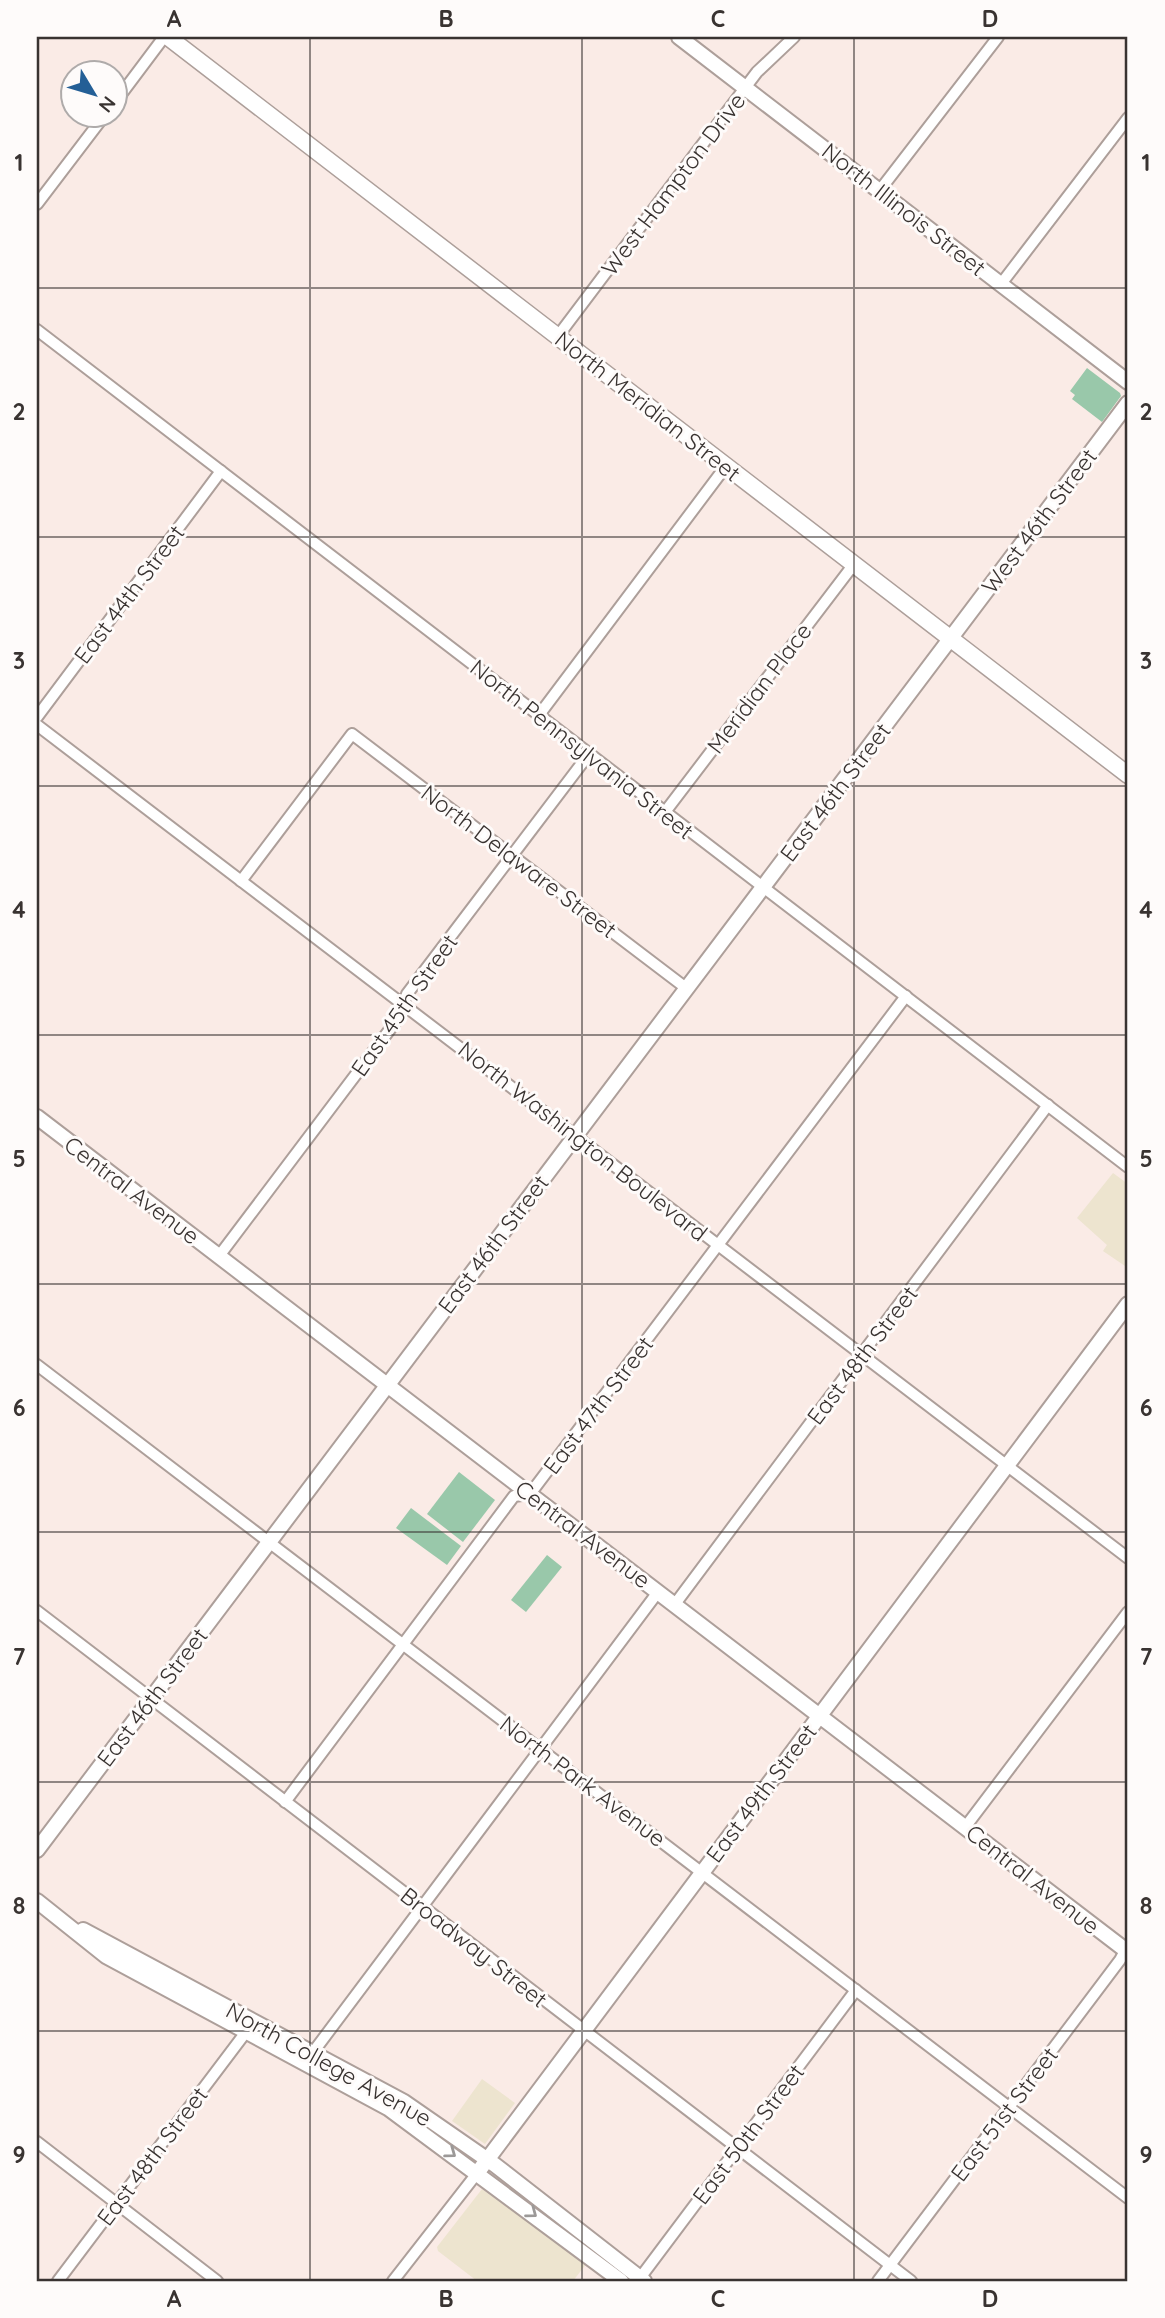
<svg xmlns="http://www.w3.org/2000/svg" width="1165" height="2318" viewBox="0 0 1165 2318" font-family="Quicksand,sans-serif">
<style>
.commercial{fill:#ede4cf}
.green{fill:#99c8aa}
.lines{fill:none;stroke-linecap:round;stroke-linejoin:round}
.street-casing{stroke:#ad9f9a;stroke-width:14}
.secondary-casing{stroke:#ad9f9a;stroke-width:18}
.primary-casing{stroke:#ad9f9a;stroke-width:19}
.street{stroke:#fff;stroke-width:10}
.secondary{stroke:#fff;stroke-width:14}
.primary{stroke:#fff;stroke-width:16}
.oneway{stroke:#9c9998}
.grid{fill:none;stroke:#393331;stroke-width:2;stroke-opacity:0.55}
.labels{text-anchor:middle;dominant-baseline:central;stroke-width:6;stroke-linejoin:round;paint-order:stroke}
.street-label{font-size:23px;fill:#393331;stroke:#fefbfa}
.neatline{fill:none;stroke:#393331;stroke-width:2.5}
.grid-label{font-size:23px;text-anchor:middle;font-weight:bold;fill:#393331}
</style>
<rect width="100%" height="100%" fill="#faebe6"/>
<!-- commercial -->
<g class="commercial">
<path d="M1113,1173L1128,1184V1268L1103,1251L1107,1245L1077,1218Z"/>
<path d="M482,2079L515,2103L485,2144L452,2121Z"/>
<path d="M482,2189L587,2263L573,2281H477L438,2251L437,2247Z"/>
</g>
<!-- green -->
<g class="green">
<path d="M1087,368L1120,393L1121,396L1102,422L1072,399L1075,395L1070,391Z"/>
<path d="M459,1472L495,1500L463,1542L427,1514Z"/>
<path d="M411,1508L461,1546L447,1565L396,1528Z"/>
<path d="M547,1555L562,1567L526,1612L511,1600Z"/>
</g>
<g class="lines">
<!-- street casing -->
<g class="street-casing">
<g id="street">
<path d="M116,101L164,37"/>
<path d="M880,190L998,37"/>
<path d="M37,204L104,116"/>
<path d="M1001,284L1128,118"/>
<path d="M37,330L1128,1167"/>
<path d="M558,336L757,72L794,37"/>
<path d="M539,715L726,466"/>
<path d="M37,717L221,471"/>
<path d="M37,725L1128,1558"/>
<path d="M665,812L854,564"/>
<path d="M241,881L352,734L686,988"/>
<path d="M219,1256L400,1016L407,994L589,754"/>
<path d="M37,1365L1128,2198"/>
<path d="M675,1604L1048,1105"/>
<path d="M37,1611L911,2281"/>
<path d="M285,1802L514,1496L530,1494L906,996"/>
<path d="M966,1826L1128,1612"/>
<path d="M314,2051L658,1592"/>
<path d="M37,2142L217,2281"/>
<path d="M640,2278L856,1990"/>
<path d="M58,2281L246,2032"/>
<path d="M393,2281L478,2172"/>
<path d="M878,2281L1120,1960L1128,1945"/>
</g>
</g>
<!-- secondary casing -->
<g class="secondary-casing">
<g id="secondary">
<path d="M679,37L1128,382"/>
<path d="M37,1117L1128,1952"/>
<path d="M37,1850L1128,403"/>
<path d="M37,1901L106,1956L388,2108L621,2281"/>
<path d="M83,1930L404,2102L495,2165L644,2281"/>
<path d="M478,2172L1128,1304"/>
</g>
</g>
<!-- primary casing -->
<g class="primary-casing">
<path id="primary" d="M168,37L1128,775"/>
</g>
<!-- street -->
<use href="#street" class="street"/>
<!-- secondary -->
<use href="#secondary" class="secondary"/>
<!-- primary -->
<use href="#primary" class="primary"/>
</g>
<!-- one-way arrows -->
<defs><path id="oneway-chevron" d="M-2-3.5L2.5 0L-2 3.5" fill="none" stroke-width="1.6" stroke-linecap="round" stroke-linejoin="round" transform="scale(1.75)"/></defs>
<g class="oneway">
<use href="#oneway-chevron" transform="translate(451 2153) rotate(36)"/>
<use href="#oneway-chevron" transform="translate(532 2213) rotate(37)"/>
</g>
<!-- grid -->
<path class="grid" d="M310,37V2281M582,37V2281M854,37V2281M37,288H1128M37,537H1128M37,786H1128M37,1035H1128M37,1284H1128M37,1532H1128M37,1782H1128M37,2031H1128"/>
<g class="labels">
<!-- street labels -->
<g class="street-label">
<text transform="translate(673 184) rotate(-53)">West Hampton Drive</text>
<text transform="translate(904 209) rotate(38)">North Illinois Street</text>
<text transform="translate(648 406) rotate(38)">North Meridian Street</text>
<text transform="translate(1039 521) rotate(-53)">West 46th Street</text>
<text transform="translate(129 594) rotate(-53)">East 44th Street</text>
<text transform="translate(759 688) rotate(-53)">Meridian Place</text>
<text transform="translate(582 749) rotate(38)">North Pennsylvania Street</text>
<text transform="translate(835 792) rotate(-53)">East 46th Street</text>
<text transform="translate(519 861) rotate(37)">North Delaware Street</text>
<text transform="translate(404 1005) rotate(-55)">East 45th Street</text>
<text transform="translate(583 1141) rotate(38)">North Washington Boulevard</text>
<text transform="translate(132 1190) rotate(37)">Central Avenue</text>
<text transform="translate(493 1244) rotate(-53)">East 46th Street</text>
<text transform="translate(862 1355) rotate(-53)">East 48th Street</text>
<text transform="translate(598 1405) rotate(-53)">East 47th Street</text>
<text transform="translate(583 1534) rotate(37)">Central Avenue</text>
<text transform="translate(152 1697) rotate(-53)">East 46th Street</text>
<text transform="translate(583 1781) rotate(37)">North Park Avenue</text>
<text transform="translate(761 1793) rotate(-53)">East 49th Street</text>
<text transform="translate(1033 1879) rotate(38)">Central Avenue</text>
<text transform="translate(474 1947) rotate(38)">Broadway Street</text>
<text transform="translate(329 2064) rotate(29)">North College Avenue</text>
<text transform="translate(1004 2114) rotate(-53)">East 51st Street</text>
<text transform="translate(748 2134) rotate(-53)">East 50th Street</text>
<text transform="translate(152 2156) rotate(-53)">East 48th Street</text>
</g>
</g>
<!-- border -->
<rect width="1165" height="2318" fill="none" stroke="#fefbfa" stroke-width="77"/>
<!-- north arrow -->
<g transform="translate(94 94) rotate(128)"><circle r="33" fill="#fefbfa" stroke="#afabaa" stroke-width="2"/>
<path d="M0-5L12 26L0 18L-12 26Z" fill="#245f96"/>
<text y="-10" font-size="19" font-weight="bold" text-anchor="middle" fill="#393331">N</text>
</g>
<rect x="38" y="38" width="1088" height="2242" class="neatline"/>
<g class="grid-label">
<text x="174" y="27">A</text>
<text x="446" y="27">B</text>
<text x="718" y="27">C</text>
<text x="990" y="27">D</text>
<text x="19" y="171">1</text>
<text x="1146" y="171">1</text>
<text x="19" y="420">2</text>
<text x="1146" y="420">2</text>
<text x="19" y="669">3</text>
<text x="1146" y="669">3</text>
<text x="19" y="918">4</text>
<text x="1146" y="918">4</text>
<text x="19" y="1167">5</text>
<text x="1146" y="1167">5</text>
<text x="19" y="1416">6</text>
<text x="1146" y="1416">6</text>
<text x="19" y="1665">7</text>
<text x="1146" y="1665">7</text>
<text x="19" y="1914">8</text>
<text x="1146" y="1914">8</text>
<text x="19" y="2163">9</text>
<text x="1146" y="2163">9</text>
<text x="174" y="2307">A</text>
<text x="446" y="2307">B</text>
<text x="718" y="2307">C</text>
<text x="990" y="2307">D</text>
</g>
</svg>
